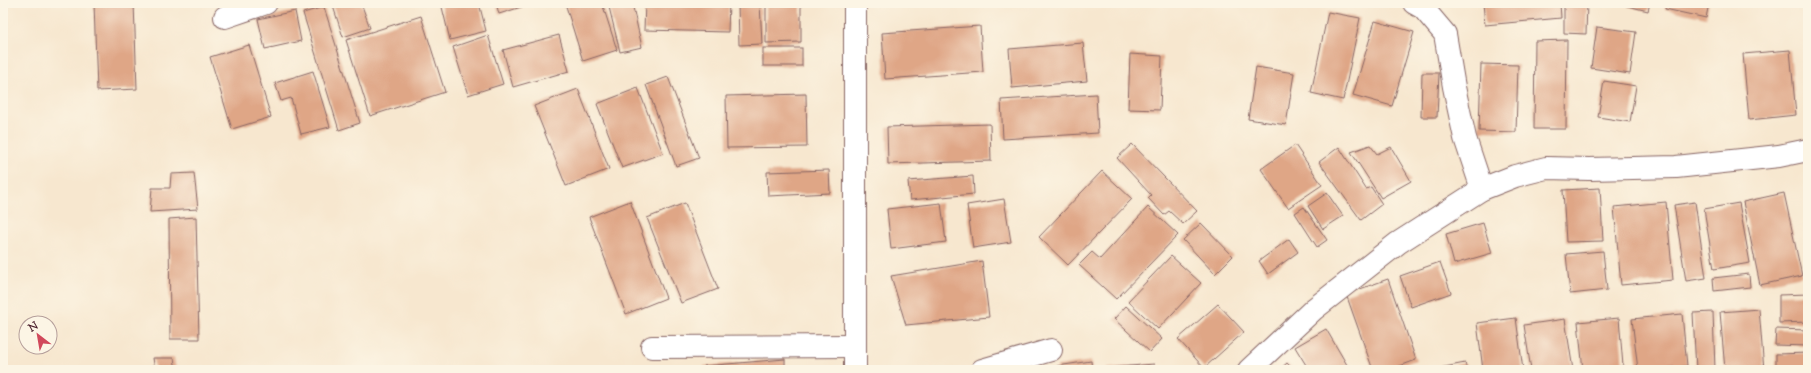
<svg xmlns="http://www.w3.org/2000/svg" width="1811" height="373" viewBox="0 0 1811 373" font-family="'Sorts Mill Goudy',serif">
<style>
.building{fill:#dfa686}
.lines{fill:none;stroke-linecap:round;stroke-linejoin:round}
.minor-casing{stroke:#876564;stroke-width:24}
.minor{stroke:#fff;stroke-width:22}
</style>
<rect width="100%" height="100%" fill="#fcf5e5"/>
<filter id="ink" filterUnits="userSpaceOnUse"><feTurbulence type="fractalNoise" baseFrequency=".025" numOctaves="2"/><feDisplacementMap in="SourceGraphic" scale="8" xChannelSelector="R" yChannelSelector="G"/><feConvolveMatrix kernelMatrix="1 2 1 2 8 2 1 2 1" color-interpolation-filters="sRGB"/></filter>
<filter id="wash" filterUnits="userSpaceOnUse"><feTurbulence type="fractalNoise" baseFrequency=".012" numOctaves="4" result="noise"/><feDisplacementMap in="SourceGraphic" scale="16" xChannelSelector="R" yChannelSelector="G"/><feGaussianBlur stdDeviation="0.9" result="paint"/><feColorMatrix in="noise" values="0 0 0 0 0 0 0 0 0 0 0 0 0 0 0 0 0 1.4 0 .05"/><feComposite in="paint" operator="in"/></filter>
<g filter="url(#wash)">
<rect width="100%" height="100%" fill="#f7e7cf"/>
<g id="blocks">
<!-- building -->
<g class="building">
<path d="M94,3H134L137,89L97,91Z"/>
<path d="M332,3H361L370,28L343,37Z"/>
<path d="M441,3H479L486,31L450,40Z"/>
<path d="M496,3H534L499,14Z"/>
<path d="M565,3H602L617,50L583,61Z"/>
<path d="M608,3H632L642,47L620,52Z"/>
<path d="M645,3H729L728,32L644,30Z"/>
<path d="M738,3H760L762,44L739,45Z"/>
<path d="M766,3H801V42L766,43Z"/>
<path d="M1483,3H1560L1561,18L1485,25Z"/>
<path d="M1564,3H1587L1586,34L1564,33Z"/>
<path d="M1615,3H1650L1648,11Z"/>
<path d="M1666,3H1709L1706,18L1665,9Z"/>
<path d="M324,7L360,123L339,130L303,13Z"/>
<path d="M295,11L301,41L265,49L258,19Z"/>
<path d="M1328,12L1360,18L1343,100L1311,93Z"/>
<path d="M421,16L445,92L370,116L346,40Z"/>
<path d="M1375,21L1414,32L1392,106L1353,95Z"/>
<path d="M980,26L983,72L885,79L882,33Z"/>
<path d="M1597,27L1636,32L1630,74L1591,68Z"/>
<path d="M488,35L503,84L468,95L453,47Z"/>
<path d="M559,35L569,71L513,87L503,50Z"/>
<path d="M1567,40L1566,129H1534L1535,41Z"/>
<path d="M1083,43L1087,81L1012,88L1009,49Z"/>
<path d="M249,45L271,117L232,129L210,57Z"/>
<rect x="763" y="48" width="39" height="18"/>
<path d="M1790,50L1796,115L1749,120L1743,54Z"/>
<path d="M1130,54L1162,56L1160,110L1128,109Z"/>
<path d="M1481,64L1518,65L1516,132L1479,131Z"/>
<path d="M1256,67L1294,73L1286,125L1248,119Z"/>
<path d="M313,71L330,127L301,134L291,98L281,101L275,83Z"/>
<path d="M1422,73H1439L1437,117H1421Z"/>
<path d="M668,77L699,158L676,166L646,85Z"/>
<path d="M1604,81L1636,86L1630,122L1598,117Z"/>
<path d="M638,88L663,153L622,168L597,104Z"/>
<path d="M578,89L609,169L566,186L534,106Z"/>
<path d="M806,94L807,147L727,148L726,96Z"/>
<path d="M1096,94L1098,133L1003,139L1001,100Z"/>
<path d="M990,124L991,161L888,164L887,127Z"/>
<path d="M1132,144L1197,211L1183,224L1169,211L1164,215L1148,198L1151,195L1117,158Z"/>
<path d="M1295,145L1322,185L1288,208L1261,169Z"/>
<path d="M1370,145L1377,154L1391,147L1411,181L1381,198L1351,152Z"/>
<path d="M1339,147L1366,189L1371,187L1382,204L1361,220L1319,162Z"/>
<path d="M829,170L830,193L768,196L767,172Z"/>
<path d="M1102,171L1132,199L1068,265L1039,237Z"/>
<path d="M194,173L198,209L150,212L152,188H170L171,174Z"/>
<path d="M973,176L974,194L910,200L908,181Z"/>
<path d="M1600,188L1603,241L1566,242L1563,190Z"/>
<path d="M1327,193L1343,216L1323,229L1308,206Z"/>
<path d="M1784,193L1802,276L1760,285L1743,202Z"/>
<path d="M1004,199L1011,242L973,248L967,205Z"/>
<path d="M630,201L666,298L626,314L589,217Z"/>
<path d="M1666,202L1673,280L1621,285L1614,207Z"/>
<path d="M1695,202L1706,278L1686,281L1674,205Z"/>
<path d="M685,203L718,289L681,303L647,218Z"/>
<path d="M941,203L946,242L891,249L887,209Z"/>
<path d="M1739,203L1750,263L1714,269L1704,209Z"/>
<path d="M1148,207L1178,235L1116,299L1079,265L1092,252L1100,259Z"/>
<path d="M1304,207L1327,240L1317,247L1295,213Z"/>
<path d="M196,217L199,339H170L169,219Z"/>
<path d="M1201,223L1233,256L1215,274L1183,240Z"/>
<path d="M1483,223L1492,253L1454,264L1446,234Z"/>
<path d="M1289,239L1298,252L1268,274L1259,261Z"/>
<path d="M1603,251L1607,290L1570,294L1566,254Z"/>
<path d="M1171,256L1201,283L1158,329L1128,301Z"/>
<path d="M982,261L989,317L906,325L891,276Z"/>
<path d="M1440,262L1451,293L1411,307L1400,276Z"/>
<path d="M1749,274L1750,287L1714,291L1713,278Z"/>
<path d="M1388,279L1416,360L1389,370H1373L1346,294Z"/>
<path d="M1808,294V322L1779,323V295Z"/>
<path d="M1218,304L1244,332L1204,368L1178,339Z"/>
<path d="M1126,306L1162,339L1150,352L1114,319Z"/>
<path d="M1759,309L1764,370H1725L1720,312Z"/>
<path d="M1713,312L1715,370H1696L1693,313Z"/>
<path d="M1682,314L1687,366L1638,370L1632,319Z"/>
<path d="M1516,318L1523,370H1483L1477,323Z"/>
<path d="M1619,318L1623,366L1583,370L1578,322Z"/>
<path d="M1565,319L1573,370H1531L1524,325Z"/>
<path d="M1326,329L1350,370H1309L1295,347Z"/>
<path d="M1776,329L1808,330V346L1775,345Z"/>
<path d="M1808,353V370H1776V354Z"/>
<path d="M153,358H174L176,370H155Z"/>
<path d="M785,359V370H704V366Z"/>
<path d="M1091,361L1092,370H1057V366Z"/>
<path d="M1287,363L1294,370H1279Z"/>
<path d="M1465,363L1467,370H1434V369Z"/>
<path d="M1154,364L1155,370H1107V368Z"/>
</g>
</g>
</g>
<g filter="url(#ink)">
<use href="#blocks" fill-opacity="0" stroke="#876564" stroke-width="1"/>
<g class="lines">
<!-- minor casing -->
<g class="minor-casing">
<g id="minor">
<path d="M1414,3L1423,8L1445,34L1454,87L1465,138L1482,189"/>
<path d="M225,17L266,3"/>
<path d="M652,347L855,346"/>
<path d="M855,370V3"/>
<path d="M982,370L1051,350"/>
<path d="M1249,370L1314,309L1398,243L1482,189L1515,176L1546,168L1589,169L1676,167L1779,156L1808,150"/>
</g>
</g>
<!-- minor -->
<use href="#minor" class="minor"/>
</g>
</g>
<!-- margin -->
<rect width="1811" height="373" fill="none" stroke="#fcf5e5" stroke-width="16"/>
<!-- north arrow -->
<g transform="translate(38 335) rotate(329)"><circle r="19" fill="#fcf5e5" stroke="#b59f9b"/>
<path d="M0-3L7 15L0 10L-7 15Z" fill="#d1495b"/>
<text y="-6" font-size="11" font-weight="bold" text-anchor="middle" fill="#4a1f2b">N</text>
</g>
</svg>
